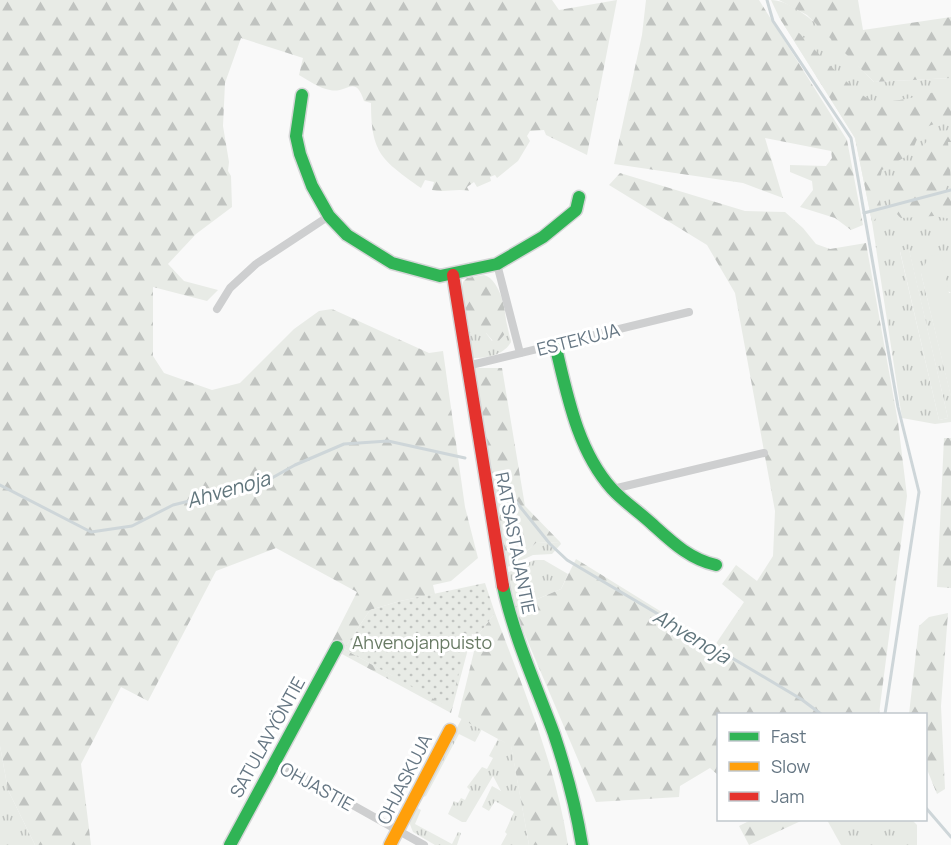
<svg xmlns="http://www.w3.org/2000/svg" width="951" height="845" viewBox="0 0 951 845" font-family="Manrope,sans-serif">
<style>
.grass{fill:url(#grass-tufts);fill-rule:evenodd}
.forest{fill:url(#forest-firs)}
.park{fill:url(#park-dots)}
.garden{fill:#e8ebe6}
.lines{fill:none;stroke-linecap:round;stroke-linejoin:round}
.stream{stroke:#ced6d9;stroke-width:3}
.fast-casing{stroke:#d5d6d7;stroke-width:15}
.slow-casing{stroke:#d5d6d7;stroke-width:15}
.jam-casing{stroke:#d5d6d7;stroke-width:15}
.street{stroke:#cecfd0;stroke-width:8}
.fast{stroke:#30b455;stroke-width:12}
.slow{stroke:#ff9f0a;stroke-width:12}
.jam{stroke:#e5322d;stroke-width:12}
.labels{text-anchor:middle;dominant-baseline:central;stroke-width:6;stroke-linejoin:round;paint-order:stroke}
.street-label{font-size:18px;fill:#657683;stroke:#fff}
.park-label{font-size:18px;fill:#687a64;stroke:#fff}
.water-label{font-size:20px;font-style:italic;fill:#60757c;stroke:#fff}
</style>
<defs>
<pattern id="grass-tufts" width="24" height="20" patternUnits="userSpaceOnUse" patternTransform="scale(1.5)"><rect width="24" height="20" fill="#e8ebe6"/><path d="M3 7l-1-3M5 7V3M7 7l1-3M15 17l-1-3M17 17v-4M19 17l1-3" fill="none" stroke="#c0c3c0"/></pattern>
<pattern id="forest-firs" width="22" height="20" patternUnits="userSpaceOnUse" patternTransform="scale(1.5)"><rect width="22" height="20" fill="#e8ebe6"/><path d="M5 1l3.5 6h-7zM16 11l3.5 6h-7z" fill="#c0c3c0"/></pattern>
<pattern id="park-dots" width="8" height="8" patternUnits="userSpaceOnUse" patternTransform="scale(1.5)"><rect width="8" height="8" fill="#e8ebe6"/><path d="M2 2h.1M6 6h.1" fill="none" stroke="#c0c3c0" stroke-width="1.8" stroke-linecap="round"/></pattern>
</defs>
<rect width="100%" height="100%" fill="#f9f9f9"/>
<!-- grass -->
<g class="grass">
<path d="M771,0C803,0 851,59 874,82L951,78V293L921,273L951,396V422L935,424L902,418L872,222L855,138L779,17ZM909,250L948,418L939,420L900,252Z"/>
<path d="M505,316L511,342C504,355 487,358 473,358L470,355L466,333H486L492,341L505,325Z"/>
<path d="M560,542L561,544L552,554L533,555L503,569L500,547L526,552L536,543Z"/>
<path d="M534,560H544L568,574L561,589L514,609L505,574Z"/>
<path d="M462,718L482,729L475,742L459,734L426,796L421,798V796Z"/>
<path d="M498,739L511,745L529,845H501L507,834L505,832L514,812L495,801L489,811L482,807L492,786L501,791L493,776L466,822H462L448,814L454,801L458,803L461,798L465,800L470,790L467,787L482,767L487,769L493,758L489,756Z"/>
<path d="M0,746L8,790L35,845H0Z"/>
<path d="M414,806L421,810L415,824L452,844L458,832L461,833L457,845H435L413,832L409,822Z"/>
<path d="M827,820H912L917,825V845H841Z"/>
</g>
<!-- forest -->
<g class="forest">
<path d="M0,0H552L559,10L617,0L587,155L546,135L544,130L530,131L527,136L530,141L518,161L497,178L495,175L490,177L491,181L477,187L474,182L467,187L469,191C456,188 445,193 432,190L434,182L425,180L421,188C382,160 371,154 371,103L364,101C355,73 347,94 330,90C319,88 309,81 299,75L303,58L241,38L225,83L223,126L229,162L228,171L231,176L232,207L196,234L168,264L184,281L218,290L207,301L153,287V356L164,373L212,390L240,383L294,329L319,311L332,309L429,353L443,351L465,507L478,558L451,581L433,585L435,594L400,601L370,610L344,649L393,676L464,653L472,634L451,713L329,647L357,592L276,548L216,571L148,701L121,687L81,764L91,845H35L8,790L0,746Z"/>
<path d="M646,0H759L847,140L863,225L851,230L835,218L800,207L813,190L812,181L790,172V165L826,166L832,158L831,151L765,138L783,198L743,183L614,164L642,35Z"/>
<path d="M779,0H858L863,30L951,17V78L874,82L807,15Z"/>
<path d="M783,16C799,32 857,98 874,101C898,104 927,93 951,88V118L926,127L920,132L913,149L907,156L882,170L878,187L882,213L872,222L855,138L779,17Z"/>
<path d="M951,129V142H948L951,181L945,187L946,194L951,200V219L934,216L901,218C890,209 883,188 896,176C901,172 908,171 912,167C916,164 917,158 919,154C928,136 932,136 951,129Z"/>
<path d="M620,173L745,211L785,212L803,228L816,244L830,249L866,243L898,422L907,496L879,714H718V775L710,768L680,786L679,797L596,802L514,609L561,589L576,559L715,645L744,602L722,584L736,565L757,581L773,556L775,511L735,293L707,245L609,185Z"/>
<path d="M484,275C501,279 510,320 504,335C503,336 499,341 498,342L493,341L486,333H466L461,293L463,282L467,278Z"/>
<path d="M474,368H502L525,506L560,542L536,543L526,552L513,557L500,547Z"/>
<path d="M944,438H951V588L937,587Z"/>
<path d="M495,613C523,689 556,765 568,845H529L511,746L458,717L478,635Z"/>
<path d="M948,613L941,706L945,789L937,794L926,767V714H909L919,626L929,617Z"/>
<path d="M751,820H803L749,845L739,826Z"/>
</g>
<!-- park -->
<path class="park" d="M485,583L495,613L478,635L472,634L464,653L450,708L344,649L370,610L400,601Z"/>
<!-- garden -->
<g class="garden">
<path d="M909,249L948,418L939,420L900,251Z"/>
<path d="M941,254L949,293H951V397L921,273L929,256Z"/>
</g>
<g class="lines">
<!-- stream -->
<g class="stream">
<path d="M767,0L773,21L851,138L898,407L919,492L885,714"/>
<path d="M864,213L951,190"/>
<path d="M493,473L550,544L567,560L801,699L821,714"/>
<path d="M0,485L91,532L132,526L173,505L263,483L295,465L344,444L388,441L465,458"/>
<path d="M926,808L951,837"/>
</g>
<!-- fast casing -->
<g class="fast-casing">
<g id="fast">
<path d="M302,95L296,136L300,154L312,186L329,216L347,235L392,263L440,276L497,264L543,237L576,210L579,197"/>
<path d="M555,344C567,394 577,450 612,489C624,502 638,511 651,523C671,541 689,559 716,565"/>
<path d="M503,586C514,637 536,685 554,734C566,770 576,807 582,845"/>
<path d="M230,845L337,647"/>
</g>
</g>
<!-- slow casing -->
<g class="slow-casing">
<path id="slow" d="M390,845L450,730"/>
</g>
<!-- jam casing -->
<g class="jam-casing">
<path id="jam" d="M453,275L503,586"/>
</g>
<!-- street -->
<g class="street">
<path d="M497,264L520,353"/>
<path d="M217,309L230,288L256,264L329,216"/>
<path d="M467,366L689,312"/>
<path d="M613,489L764,453"/>
<path d="M274,761L424,845"/>
</g>
<!-- fast -->
<use href="#fast" class="fast"/>
<!-- slow -->
<use href="#slow" class="slow"/>
<!-- jam -->
<use href="#jam" class="jam"/>
</g>
<g class="labels">
<!-- street labels -->
<g class="street-label">
<text transform="translate(578 339) rotate(-14)">ESTEKUJA</text>
<text transform="translate(516 543) rotate(79)">RATSASTAJANTIE</text>
<text transform="translate(267 737) rotate(-61)">SATULAVYÖNTIE</text>
<text transform="translate(404 779) rotate(-63)">OHJASKUJA</text>
<text transform="translate(317 786) rotate(29)">OHJASTIE</text>
</g>
<!-- park labels -->
<g class="park-label">
<text x="422" y="642">Ahvenojanpuisto</text>
</g>
<!-- water labels -->
<g class="water-label">
<text transform="translate(228 489) rotate(-16)">Ahvenoja</text>
<text transform="translate(692 636) rotate(31)">Ahvenoja</text>
</g>
</g>
<!-- legend -->
<rect x="717" y="713" width="210" height="108" fill="#ffffff" stroke="#c1c8cd" stroke-width="1.5"/>
<rect x="729" y="732" width="30" height="9" fill="#30b455" stroke="#c1c8cd" stroke-width="1.5"/>
<text x="771" y="743" font-size="18" fill="#657683">Fast</text>
<rect x="729" y="762" width="30" height="9" fill="#ff9f0a" stroke="#c1c8cd" stroke-width="1.5"/>
<text x="771" y="773" font-size="18" fill="#657683">Slow</text>
<rect x="729" y="792" width="30" height="9" fill="#e5322d" stroke="#c1c8cd" stroke-width="1.5"/>
<text x="771" y="803" font-size="18" fill="#657683">Jam</text>
</svg>
